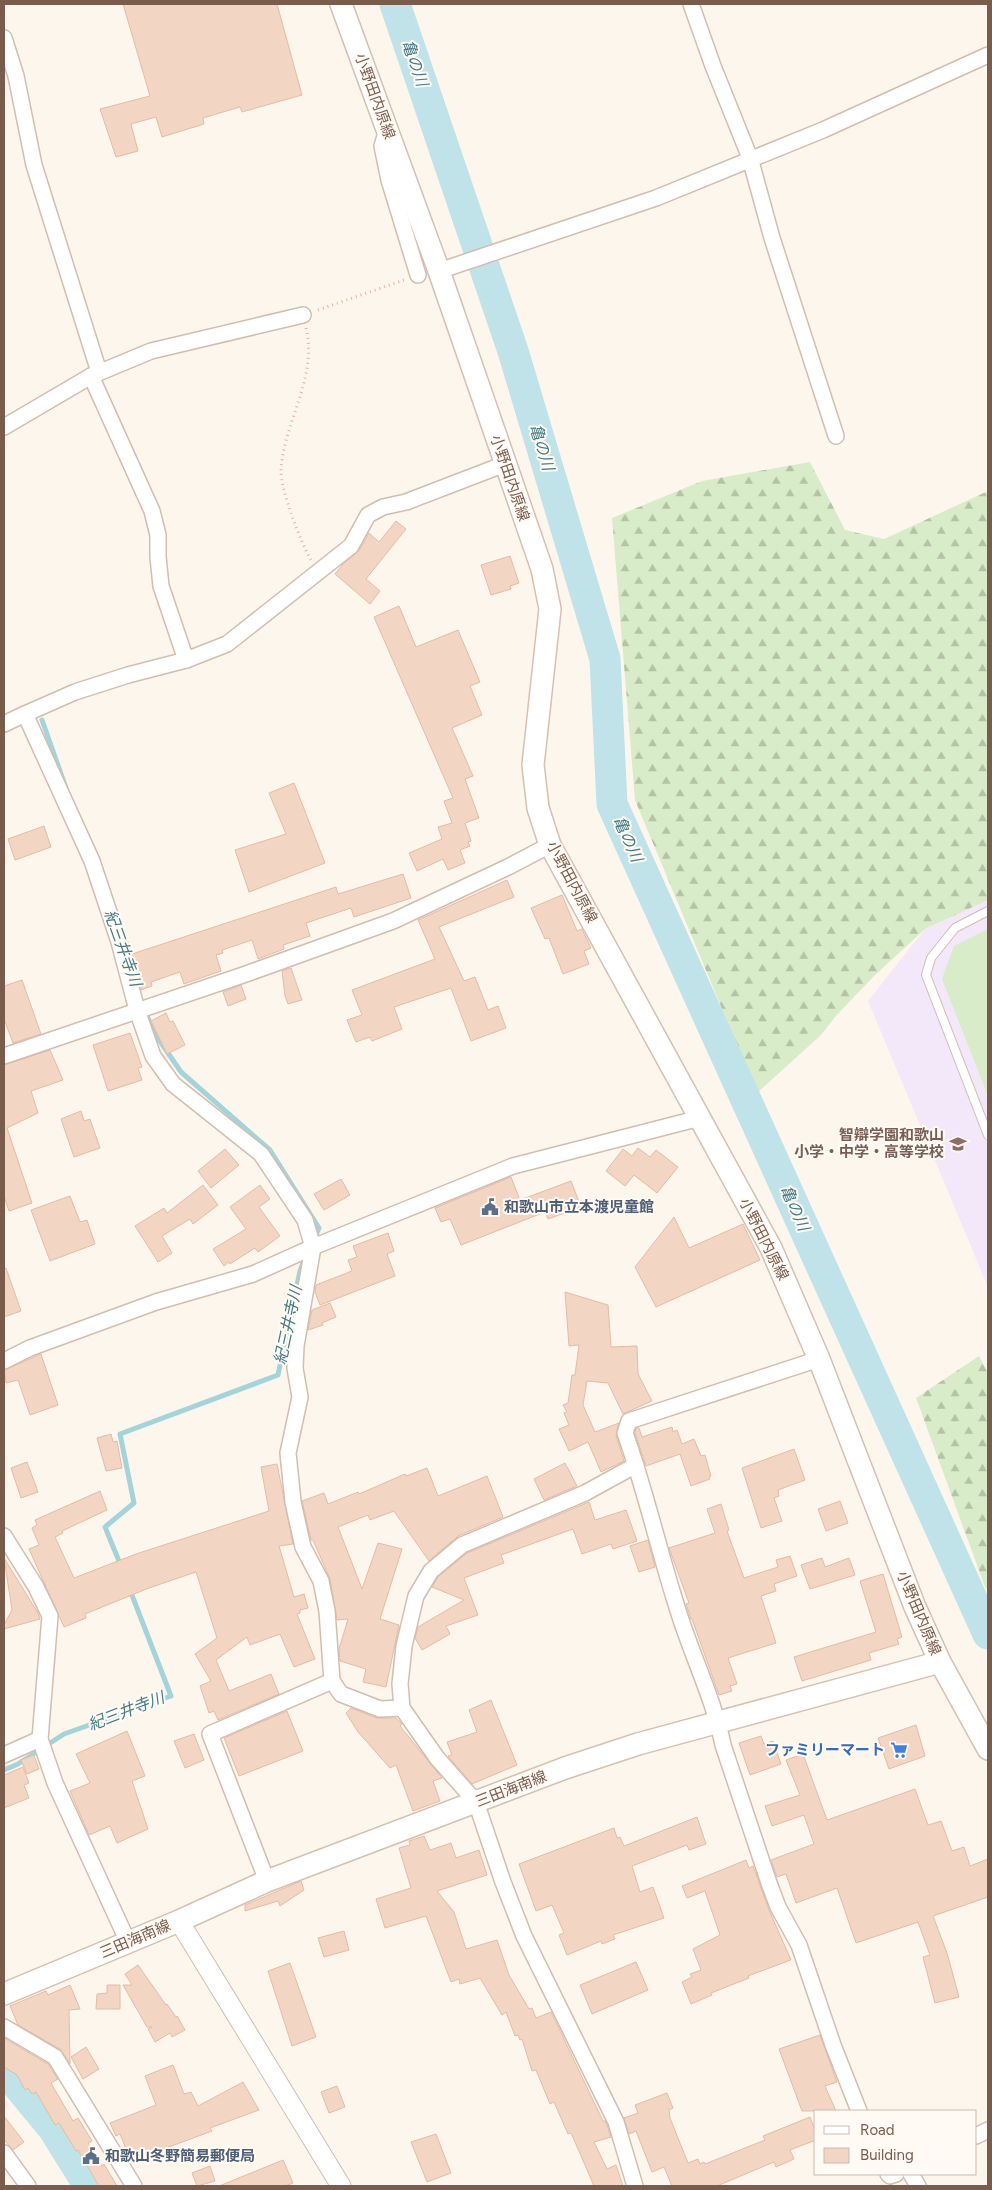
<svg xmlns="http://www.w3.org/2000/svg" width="992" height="2190" viewBox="0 0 992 2190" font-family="Figtree,'Noto Sans JP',sans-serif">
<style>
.education{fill:#f3e8fa}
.forest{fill:url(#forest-firs)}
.pitch{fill:#d8ecc9}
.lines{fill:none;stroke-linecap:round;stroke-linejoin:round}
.stream{stroke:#a5d3da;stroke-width:5}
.river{stroke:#bfe3e8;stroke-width:31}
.building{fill:#f3d5c3;stroke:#e6bba3}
.service-casing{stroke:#d1beb0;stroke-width:10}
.minor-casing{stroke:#d1beb0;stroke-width:18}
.tertiary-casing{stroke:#d1beb0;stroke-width:21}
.secondary-casing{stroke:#d6c0b0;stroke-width:24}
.path{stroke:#d9b8a5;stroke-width:3;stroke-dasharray:1 4;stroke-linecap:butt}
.service{stroke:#fff;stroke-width:8}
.minor{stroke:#fff;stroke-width:15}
.tertiary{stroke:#fff;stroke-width:19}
.secondary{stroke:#fff;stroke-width:21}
.labels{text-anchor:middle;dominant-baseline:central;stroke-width:4;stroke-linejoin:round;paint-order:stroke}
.street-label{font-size:15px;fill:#7a5c4d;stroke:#fffaf3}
.education-label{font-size:15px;font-weight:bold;fill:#785e54;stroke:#fffaf3;text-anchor:end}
.service-label{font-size:15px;font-weight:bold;fill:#4e5e75;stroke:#fffaf3;text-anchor:start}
.shop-label{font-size:15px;font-weight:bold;fill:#366cbe;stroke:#fffaf3;text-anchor:end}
.water-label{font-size:16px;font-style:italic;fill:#437c86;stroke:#fffaf3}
</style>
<defs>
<pattern id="forest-firs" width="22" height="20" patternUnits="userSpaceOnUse" patternTransform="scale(1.25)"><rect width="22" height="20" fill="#d8ecc9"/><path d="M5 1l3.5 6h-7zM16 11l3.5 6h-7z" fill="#b4c2a5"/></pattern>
</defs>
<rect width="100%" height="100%" fill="#fdf6ec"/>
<!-- education -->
<path class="education" d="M988,900V1287L868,1001L925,929Z"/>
<!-- forest -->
<g class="forest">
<path d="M810,462L845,530L884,539L988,491V900L925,929L873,977L835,1017L821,1035L757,1093L635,800L612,518L702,481Z"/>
<path d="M979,1356L988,1373V1590L985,1587L916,1398Z"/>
</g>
<!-- pitch -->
<path class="pitch" d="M988,929V1096L942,979L954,946Z"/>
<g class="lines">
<!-- stream -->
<g class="stream">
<path d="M42,720L66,788"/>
<path d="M145,1010L153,1031L181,1072L270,1150L319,1228L314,1239"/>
<path d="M121,1566L105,1527L134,1503L120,1434L278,1375L300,1271L304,1260"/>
<path d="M4,1770L18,1764L64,1734L171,1696L130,1590"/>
</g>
<!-- river -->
<g class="river">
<path d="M395,4L513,351L605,659L612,804L988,1634"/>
<path d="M4,2072L8,2074L53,2128L89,2186"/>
</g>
</g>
<!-- building -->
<g class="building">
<path d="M123,4H277L302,95L242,112L240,107L203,118L204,124L162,137L156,117L131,124L138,151L116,157L100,109L150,96Z"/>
<path d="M396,521L406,529L366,579L380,591L370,604L335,574L343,564L359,551L369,533L379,542Z"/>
<path d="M510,556L519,583L510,586L511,589L491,595L481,565Z"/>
<path d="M399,606L416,647L458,630L480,682L470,686L482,715L452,728L473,776L465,779L479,818L465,823L471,841L468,842L470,846L460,850L465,863L448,870L443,859L417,871L409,853L442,839L438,827L452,823L444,801L453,798L374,617Z"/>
<path d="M294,783L325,863L249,892L235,850L286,834L269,793Z"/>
<path d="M44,826L51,847L15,860L8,839Z"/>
<path d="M403,874L411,898L354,917L351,908L306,923L310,936L283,945L284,949L258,959L252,940L222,950L223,953L216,955L221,971L184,984L180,972L151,982L152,986L141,990L132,954L336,887L338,894Z"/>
<path d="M507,880L514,897L439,927L464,981L475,977L488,1010L498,1006L506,1028L471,1041L451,988L394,1007L402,1029L372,1041L370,1037L356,1042L347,1020L362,1015L352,990L435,959L418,920Z"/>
<path d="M562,895L577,931L582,929L591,948L584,951L589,964L563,974L549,938L545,939L531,908Z"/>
<path d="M291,968L302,1000L288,1004L285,996L282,971Z"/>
<path d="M22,980L41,1034L13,1043L4,1019V986Z"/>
<path d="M241,985L246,999L228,1006L223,992Z"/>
<path d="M166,1013L170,1022L173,1021L185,1045L167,1054L151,1021Z"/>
<path d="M130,1033L142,1067L138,1068L142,1080L108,1091L93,1045Z"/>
<path d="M50,1050L63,1080L31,1091L38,1113L7,1128L32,1203L9,1211L4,1196V1065Z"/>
<path d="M81,1111L84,1121L90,1119L100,1148L74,1157L61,1119Z"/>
<path d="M638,1148L650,1157L656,1150L678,1167L657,1193L634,1175L625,1186L606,1171L623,1149L632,1156Z"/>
<path d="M225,1149L239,1165L211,1188L198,1171Z"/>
<path d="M511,1177L520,1200L571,1181L581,1207L548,1219L545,1212L461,1245L450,1219L441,1222L435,1208Z"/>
<path d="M341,1179L350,1195L324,1210L314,1194Z"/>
<path d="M203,1185L218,1205L193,1224L190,1219L162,1236L172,1253L158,1262L135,1226L164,1208L167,1213Z"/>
<path d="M260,1185L270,1199L259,1207L280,1236L258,1252L255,1248L230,1264L229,1262L224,1266L213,1249L246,1229L230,1207Z"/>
<path d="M70,1196L80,1222L87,1220L95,1244L50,1261L31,1210Z"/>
<path d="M674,1217L689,1248L743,1224L760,1260L656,1307L635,1267Z"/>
<path d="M388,1233L394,1251L387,1254L395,1276L320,1305L315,1292L316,1285L352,1271L348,1260L357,1257L353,1246Z"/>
<path d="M6,1268L21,1311L4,1317V1269Z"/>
<path d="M565,1292L608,1305L611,1347L637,1346L638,1374L652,1401L623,1414L608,1383L587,1381L583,1405L595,1432L619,1423L616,1435L624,1461L601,1472L588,1442L569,1451L559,1429L569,1425L564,1413L567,1412L563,1405L568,1403L572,1375H575L579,1345L569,1346Z"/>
<path d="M330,1303L336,1317L322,1323L323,1325L308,1330L312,1310Z"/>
<path d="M41,1354L58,1405L30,1415L18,1380L6,1383L4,1370Z"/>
<path d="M672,1427L673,1432L677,1430L682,1444L694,1439L701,1456L705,1455L711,1476L709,1477L710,1479L691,1486L680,1454L646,1466L635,1433L636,1428H639L642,1437Z"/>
<path d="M111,1434L113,1442L117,1441L122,1468L106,1471L97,1438Z"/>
<path d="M794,1449L805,1480L778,1490L779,1496L774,1498L782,1521L761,1528L742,1468Z"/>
<path d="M27,1462L38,1492L21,1498L11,1468Z"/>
<path d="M565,1463L577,1486L544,1500L534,1479Z"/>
<path d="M277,1464L293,1544L279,1546L294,1597L304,1594L308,1608L300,1610V1613L297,1614L315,1659L294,1667L280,1634L250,1645L247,1637L216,1660L229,1691L271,1674L279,1694L218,1720L214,1711L209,1713L200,1686L211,1681L195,1654L217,1638L196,1572L149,1588L85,1614L86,1618L64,1627L29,1549L39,1545L32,1528L37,1525L35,1520L100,1491L107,1510L62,1531L63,1533L55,1537L74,1578L136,1554L269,1511L261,1467Z"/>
<path d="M427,1468L438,1496L487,1476L503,1517L458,1536L429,1561L394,1511L370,1520L368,1515L338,1527L362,1589L378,1543L402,1549L380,1619L399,1625L386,1687L363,1682L366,1669L340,1661L339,1649L348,1619L337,1620L330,1579L313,1540H311L302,1501L324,1493L328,1504L358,1492L359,1494L405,1474L406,1476Z"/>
<path d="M840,1501L848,1523L826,1531L818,1509Z"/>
<path d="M589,1502L595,1520L626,1510L637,1541L613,1549L611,1544L582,1554L573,1529L501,1555L504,1563L464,1578L478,1615L446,1626L450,1634L422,1650L415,1638L418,1627L464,1600L432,1587L438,1577L467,1553Z"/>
<path d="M721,1504L729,1530L727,1531L744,1578L778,1567L776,1560L790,1556L797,1576L774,1584L776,1591L761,1596L776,1643L728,1658L737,1684L730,1686L732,1691L719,1695L692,1619H691L686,1604L689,1603L669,1548L715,1533L707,1509Z"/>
<path d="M648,1540L655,1567L639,1572L630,1546Z"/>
<path d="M4,1558L38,1613L40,1619L4,1629V1625L12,1610Z"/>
<path d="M822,1558L825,1567L849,1558L855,1575L810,1589L801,1565Z"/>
<path d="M883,1574L902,1637L897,1639L899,1644L869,1653L871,1660L802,1681L794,1657L876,1632L860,1581Z"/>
<path d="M491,1700L517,1765L472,1784L448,1756L452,1755L447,1742L477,1732L469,1710Z"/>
<path d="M351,1708L377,1718H396L402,1724L400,1726L442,1778L433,1781L440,1801L413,1811L396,1765L390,1768L358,1732L346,1713Z"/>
<path d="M287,1711L303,1751L239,1776L224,1738Z"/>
<path d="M916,1725L925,1756L889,1769L878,1738Z"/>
<path d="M127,1731L145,1776L132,1781L148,1829L117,1843L110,1826L89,1835L70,1791L90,1783L76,1754Z"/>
<path d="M194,1734L204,1760L185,1768L174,1741Z"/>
<path d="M761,1736L764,1744L773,1741L781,1764L750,1775L739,1743Z"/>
<path d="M803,1754L827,1820L915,1789L928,1825L941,1821L952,1851L964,1847L970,1866L988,1859V1897L933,1916L947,1953L959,1997L935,2003L923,1957L930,1955L918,1922L856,1943L837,1888L796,1903L786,1874L777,1877L771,1860L814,1844L804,1815L772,1826L765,1806L800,1795L786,1760Z"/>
<path d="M34,1755L39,1769L27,1774L21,1760Z"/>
<path d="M23,1767L29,1783L24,1785L29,1798L4,1808V1775Z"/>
<path d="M697,1817L706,1844L689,1850L687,1845L632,1866L640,1892L653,1887L664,1918L613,1935L615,1939L602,1944L601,1941L567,1955L559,1935L564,1933L552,1905L536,1911L519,1864L614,1828L617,1838L620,1837L624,1846Z"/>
<path d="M424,1836L430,1850L451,1843L456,1858L479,1850L487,1875L437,1891L454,1912L466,1949L497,1940L509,1975L529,2009L532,2008L536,2018L551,2012L603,2121H605L607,2125L611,2137L594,2142L607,2169L616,2165L623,2186H594L572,2135L570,2133L568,2134L554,2102L550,2104L536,2070L532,2071L522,2039L520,2040L518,2035L515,2036L506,2012L502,2015L480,1978L460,1984L459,1979L451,1982L426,1916L385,1928L376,1899L411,1888L399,1848L410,1845L409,1841Z"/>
<path d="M746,1860L749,1868L753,1866L769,1910L791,1960L748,1976L749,1978L711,1993L712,1995L691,2004L682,1982L692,1977L690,1974L701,1970L693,1949L720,1935L705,1891L687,1898L682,1886Z"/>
<path d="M301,1881L304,1890L280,1906L278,1901L245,1911V1905Z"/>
<path d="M344,1931L349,1950L324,1957L318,1938Z"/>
<path d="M636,1962L648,1990L592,2014L580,1985Z"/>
<path d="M290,1963L316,2037L292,2046L268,1971Z"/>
<path d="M138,1965L166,2005L167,2004L176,2017L177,2016L185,2030L172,2037L170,2033L155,2042L148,2029L152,2027H147L123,1985H132L125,1974Z"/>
<path d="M70,1985L80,2009L69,2010L70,2064L60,2049L18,2025L10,2006L46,1991L48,1995Z"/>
<path d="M107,1985H120V2009H96L97,1994L107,1993Z"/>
<path d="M820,2035L837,2082L825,2086L836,2111H802L779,2049Z"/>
<path d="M4,2038L48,2064L58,2079L51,2083L73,2121L78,2118L92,2141L88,2143L102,2166L104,2164L117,2186H99L78,2150L76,2151L59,2123L55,2125L36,2092L32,2094L28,2088L25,2090L17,2075L4,2067Z"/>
<path d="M86,2047L99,2069L83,2079L71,2057Z"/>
<path d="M173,2065L184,2094L191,2092L198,2106L243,2082L259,2110L210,2128L212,2131L131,2161L120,2134L116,2136L110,2123L156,2105L145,2076Z"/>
<path d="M337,2086L345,2107L329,2113L321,2092Z"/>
<path d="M667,2093L673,2108L669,2110L670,2118L688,2163L698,2159L700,2164L704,2162L705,2164L765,2140L763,2136L810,2117L816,2133V2140L790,2150L794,2159L776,2167L774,2162L717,2186H672L664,2167L652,2172L636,2131L629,2134L624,2118L638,2113L635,2105Z"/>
<path d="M4,2116L24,2142L13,2150L4,2140Z"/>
<path d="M436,2134L451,2173L427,2182L411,2142Z"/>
<path d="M283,2160L293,2183L285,2186H219Z"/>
<path d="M210,2166L215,2181L197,2186L192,2173Z"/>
</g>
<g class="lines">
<!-- service casing -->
<g class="service-casing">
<path id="service" d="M988,911L955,928L931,958L926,975L988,1135"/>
</g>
<!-- minor casing -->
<g class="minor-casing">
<g id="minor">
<path d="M691,4L713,66L750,158L772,238L836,436"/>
<path d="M4,38L16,76L34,165L99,372"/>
<path d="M387,130L382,146L389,180L418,275"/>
<path d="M439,271L656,198L823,130L988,55"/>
<path d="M91,376L152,511L158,535V557L161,586L186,660"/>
<path d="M4,427L91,376L151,351L303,315"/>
<path d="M4,724L25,714"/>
<path d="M4,1056L246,974L393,921L508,867L550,845"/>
<path d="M819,1359L629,1421L625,1433C645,1489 658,1547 676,1604C690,1652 713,1696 723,1745L769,1883L778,1907L799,1945L833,2045L859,2111"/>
<path d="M4,1361L30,1348L156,1302L253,1274L313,1247L513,1166L700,1118"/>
<path d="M4,1536L36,1587L50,1616L40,1739L55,1783L128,1942"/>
<path d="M402,1708L380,1709L341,1694L332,1681L327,1611L321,1581L303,1547L293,1502L288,1453L300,1397L295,1368L296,1346L313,1247L305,1220L261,1154L173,1084L153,1056L137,1010L119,942L92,861L25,714L75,692L128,675L186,660L227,644L351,546L368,515L383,507L406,502L505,464"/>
<path d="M4,1755L40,1739"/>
<path d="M267,1881L210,1734L332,1681"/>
<path d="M4,2027L55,2057L134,2186"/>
<path d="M976,2136L988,2130"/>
<path d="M4,2153L28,2186"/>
<path d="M888,2174L890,2176L896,2174"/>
<path d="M911,2174L918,2186"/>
<path d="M635,2186L616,2122L524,1936L503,1882L476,1802L437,1758L402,1708L400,1684L404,1646L416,1596L431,1571L462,1545L585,1493L636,1465"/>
</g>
</g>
<!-- tertiary casing -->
<g class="tertiary-casing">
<path id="tertiary" d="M179,1921L341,2186"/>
</g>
<!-- secondary casing -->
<g class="secondary-casing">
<g id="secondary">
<path d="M341,4L439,271L542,569L550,609L533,765L538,808L550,845L771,1248L819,1359L915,1607L940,1662L988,1749"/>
<path d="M4,1994L179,1921L267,1881L565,1768L638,1744L940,1662"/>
</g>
</g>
<!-- path -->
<g class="path">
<path d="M318,310L404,280"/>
<path d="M306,328C318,378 284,421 281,470C280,489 301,543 311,560"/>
</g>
<!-- service -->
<use href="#service" class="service"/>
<!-- minor -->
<use href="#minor" class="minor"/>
<!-- tertiary -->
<use href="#tertiary" class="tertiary"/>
<!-- secondary -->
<use href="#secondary" class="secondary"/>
</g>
<!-- icons -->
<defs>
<g id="school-bare" transform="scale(1.35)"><path d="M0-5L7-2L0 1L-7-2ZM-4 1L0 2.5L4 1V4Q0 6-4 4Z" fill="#8d6e63" stroke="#fffaf3" stroke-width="2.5" paint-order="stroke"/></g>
<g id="civic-bare" transform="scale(1.35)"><path d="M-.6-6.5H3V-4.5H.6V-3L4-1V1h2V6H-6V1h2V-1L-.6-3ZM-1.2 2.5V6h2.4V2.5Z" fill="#5c6f8a" stroke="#fffaf3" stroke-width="2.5" paint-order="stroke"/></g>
<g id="supermarket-bare" transform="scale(1.35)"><path d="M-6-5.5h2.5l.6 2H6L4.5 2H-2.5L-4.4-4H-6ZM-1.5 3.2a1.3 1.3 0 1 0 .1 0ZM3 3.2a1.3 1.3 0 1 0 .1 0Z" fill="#3f7fe0" stroke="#fffaf3" stroke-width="2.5" paint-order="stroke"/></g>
</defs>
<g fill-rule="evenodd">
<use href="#school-bare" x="958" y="1144"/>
<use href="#civic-bare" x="490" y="1207"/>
<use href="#supermarket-bare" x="899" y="1750"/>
<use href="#civic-bare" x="91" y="2156"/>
</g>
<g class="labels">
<!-- street labels -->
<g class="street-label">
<text transform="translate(375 96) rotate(70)">小野田内原線</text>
<text transform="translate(510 478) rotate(71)">小野田内原線</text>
<text transform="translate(572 882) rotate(62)">小野田内原線</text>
<text transform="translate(764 1239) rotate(63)">小野田内原線</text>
<text transform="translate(919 1613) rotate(67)">小野田内原線</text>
<text transform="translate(511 1789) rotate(-21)">三田海南線</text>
<text transform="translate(135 1939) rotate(-23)">三田海南線</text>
</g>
<!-- education labels -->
<g class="education-label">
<text x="944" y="1135">智辯学園和歌山<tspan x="944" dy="17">小学・中学・高等学校</tspan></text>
</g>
<!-- service labels -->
<g class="service-label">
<text x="504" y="1207">和歌山市立本渡児童館</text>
<text x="105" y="2156">和歌山冬野簡易郵便局</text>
</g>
<!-- shop labels -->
<g class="shop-label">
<text x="885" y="1750">ファミリーマート</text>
</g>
<!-- water labels -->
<g class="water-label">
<text transform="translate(415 63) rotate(71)">亀の川</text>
<text transform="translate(542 447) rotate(73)">亀の川</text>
<text transform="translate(628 839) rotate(66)">亀の川</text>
<text transform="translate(123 948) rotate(70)">紀三井寺川</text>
<text transform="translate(795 1208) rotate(66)">亀の川</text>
<text transform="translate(288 1325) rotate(-78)">紀三井寺川</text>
<text transform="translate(126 1711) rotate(-21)">紀三井寺川</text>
</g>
</g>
<!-- border -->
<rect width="992" height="2190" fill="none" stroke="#7a5c4d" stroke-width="10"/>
<!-- legend -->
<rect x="814" y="2110" width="162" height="65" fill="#fffaf3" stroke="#cabbb1"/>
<rect x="824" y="2126" width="25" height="8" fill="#ffffff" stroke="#cabbb1"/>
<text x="860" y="2135" font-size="15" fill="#7a5c4d">Road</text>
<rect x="824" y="2148" width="25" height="15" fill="#f3d5c3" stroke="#cabbb1"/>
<text x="860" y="2160" font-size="15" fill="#7a5c4d">Building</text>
</svg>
